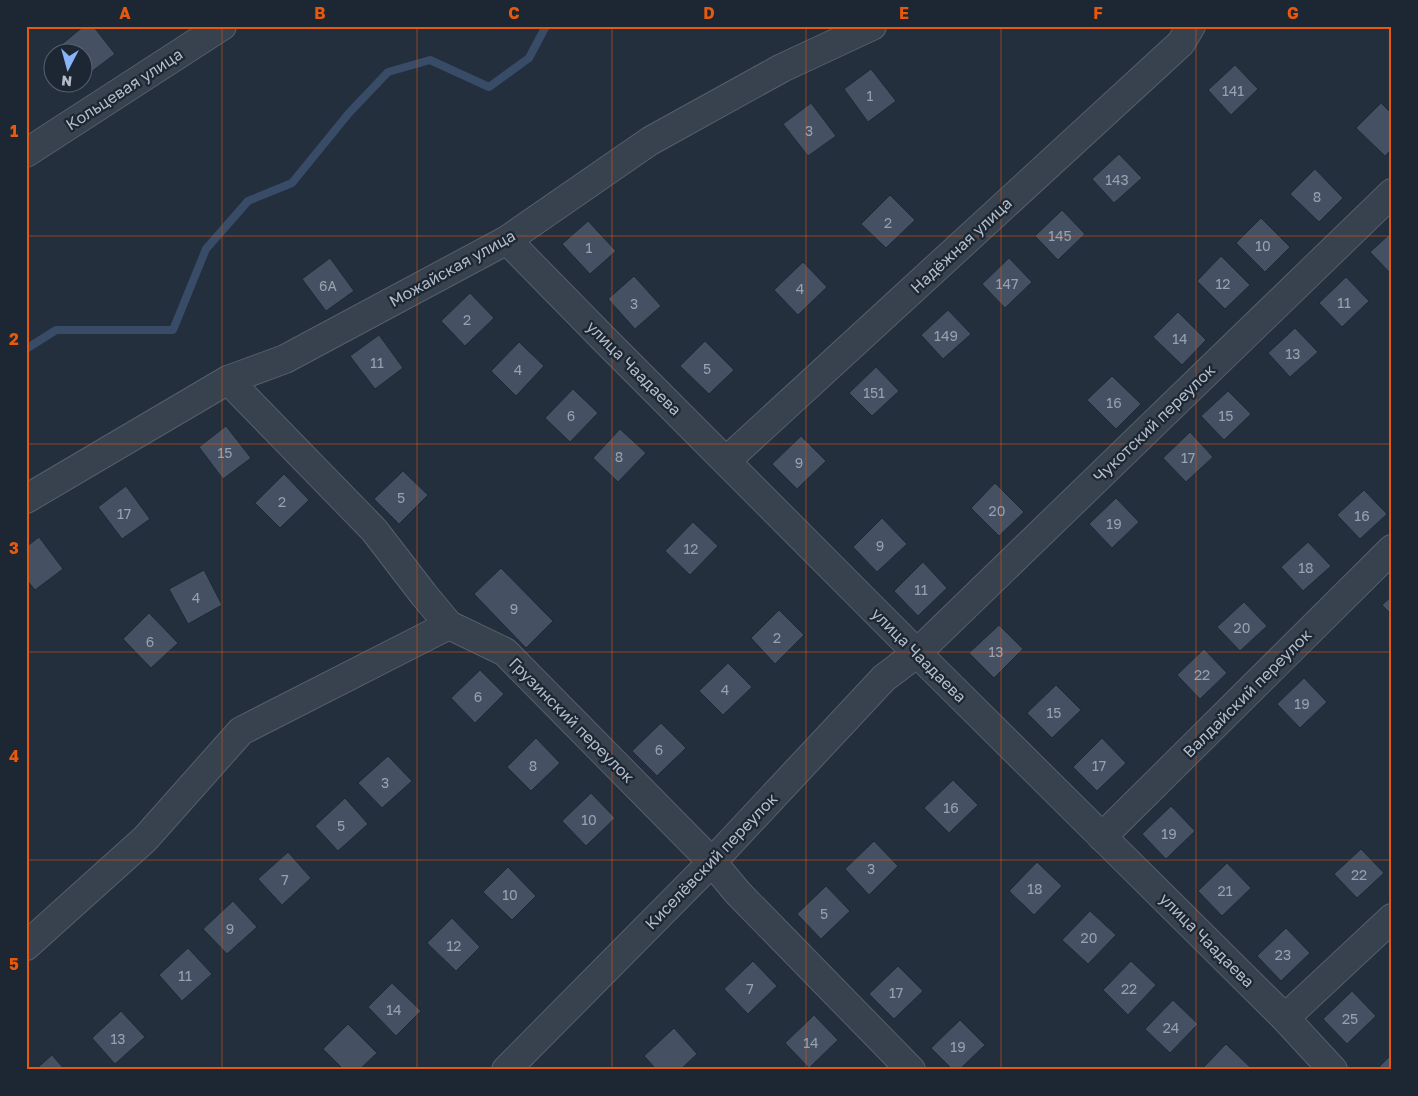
<svg xmlns="http://www.w3.org/2000/svg" width="1418" height="1096" viewBox="0 0 1418 1096" font-family="'Golos Text',sans-serif">
<style>
.lines{fill:none;stroke-linecap:round;stroke-linejoin:round}
.stream{stroke:#394c67;stroke-width:8}
.building{fill:#455162;stroke:#1f2835}
.minor-casing{stroke:#565f6c;stroke-width:30}
.minor{stroke:#38414e;stroke-width:28}
.grid{fill:none;stroke:#e8590c;stroke-width:1;stroke-opacity:0.55}
.labels{text-anchor:middle;dominant-baseline:central;stroke-width:4.5;stroke-linejoin:round;paint-order:stroke}
.number-label{font-size:14px;fill:#98a1af}
.street-label{font-size:16px;fill:#b4bcc9;stroke:#1d2633}
.neatline{fill:none;stroke:#e8590c;stroke-width:2}
.grid-label{font-size:16px;text-anchor:middle;font-weight:bold;fill:#e8590c}
</style>
<rect width="100%" height="100%" fill="#242f3e"/>
<g class="lines">
<!-- stream -->
<path class="stream" d="M26,349L56,330H173L206,249L248,201L292,183L349,113L388,72L430,60L489,87L529,58L546,26"/>
</g>
<!-- building -->
<g class="building">
<path d="M84,26H93L115,54L87,75L82,69V52H69L62,44Z"/>
<path d="M1235,65L1258,89L1231,115L1208,90Z"/>
<path d="M871,69L896,101L868,122L844,89Z"/>
<path d="M811,103L836,136L808,156L783,124Z"/>
<path d="M1381,103L1392,114V149L1385,156L1356,128Z"/>
<path d="M1119,154L1142,178L1114,203L1092,179Z"/>
<path d="M1315,169L1343,198L1319,222L1290,194Z"/>
<path d="M890,195L915,220L886,248L861,224Z"/>
<path d="M1062,210L1085,234L1058,260L1035,236Z"/>
<path d="M1261,218L1290,247L1265,272L1236,243Z"/>
<path d="M588,221L616,251L590,274L562,244Z"/>
<path d="M1392,232V275L1370,252Z"/>
<path d="M1221,256L1250,285L1225,309L1197,281Z"/>
<path d="M330,258L354,291L326,311L302,279Z"/>
<path d="M1009,258L1032,282L1005,308L982,284Z"/>
<path d="M803,262L827,287L798,315L774,290Z"/>
<path d="M634,276L661,306L635,329L608,299Z"/>
<path d="M1346,277L1369,301L1342,327L1319,303Z"/>
<path d="M470,293L494,318L465,346L441,321Z"/>
<path d="M948,310L971,334L943,359L921,335Z"/>
<path d="M1178,312L1206,340L1182,365L1153,337Z"/>
<path d="M1295,328L1318,352L1290,377L1268,353Z"/>
<path d="M379,335L403,368L375,389L350,356Z"/>
<path d="M705,341L734,370L709,394L680,366Z"/>
<path d="M519,342L544,366L516,396L491,371Z"/>
<path d="M876,367L899,391L872,416L849,393Z"/>
<path d="M1112,376L1141,404L1116,429L1087,400Z"/>
<path d="M573,389L598,413L570,442L545,418Z"/>
<path d="M1228,391L1251,414L1224,440L1201,416Z"/>
<path d="M226,426L251,458L223,479L199,447Z"/>
<path d="M620,429L646,453L618,482L593,458Z"/>
<path d="M1190,432L1213,457L1186,482L1163,458Z"/>
<path d="M801,436L826,461L797,489L772,464Z"/>
<path d="M403,471L428,495L399,524L374,499Z"/>
<path d="M284,474L309,500L280,528L255,503Z"/>
<path d="M995,483L1024,512L999,536L971,508Z"/>
<path d="M126,486L150,519L122,539L98,507Z"/>
<path d="M1364,490L1387,514L1360,539L1337,515Z"/>
<path d="M1116,498L1139,522L1112,548L1089,524Z"/>
<path d="M882,518L907,544L877,572L853,547Z"/>
<path d="M693,522L718,546L690,575L665,551Z"/>
<path d="M39,537L63,569L35,590L26,579V547Z"/>
<path d="M1308,542L1331,566L1303,591L1281,567Z"/>
<path d="M923,562L947,588L918,616L894,591Z"/>
<path d="M501,568L553,621L526,648L474,594Z"/>
<path d="M204,570L222,605L188,624L169,589Z"/>
<path d="M1392,596V615L1382,605Z"/>
<path d="M1244,602L1267,626L1240,651L1217,627Z"/>
<path d="M779,610L804,635L775,664L751,638Z"/>
<path d="M149,613L178,643L151,668L123,639Z"/>
<path d="M999,625L1023,649L994,678L969,653Z"/>
<path d="M1204,649L1227,673L1200,699L1177,675Z"/>
<path d="M728,663L752,687L723,715L699,691Z"/>
<path d="M480,670L504,694L475,723L451,698Z"/>
<path d="M1304,678L1327,702L1300,728L1277,704Z"/>
<path d="M1056,685L1081,710L1052,738L1027,713Z"/>
<path d="M661,723L686,748L657,776L632,751Z"/>
<path d="M536,738L560,763L531,791L507,767Z"/>
<path d="M1102,738L1126,763L1097,791L1073,767Z"/>
<path d="M388,756L412,781L382,808L358,783Z"/>
<path d="M953,780L978,805L949,833L924,808Z"/>
<path d="M591,793L615,818L586,846L562,821Z"/>
<path d="M345,798L368,824L338,851L315,826Z"/>
<path d="M1171,806L1195,831L1166,859L1142,834Z"/>
<path d="M874,841L898,866L869,895L845,869Z"/>
<path d="M1361,849L1384,873L1357,898L1334,874Z"/>
<path d="M288,852L311,878L282,905L258,879Z"/>
<path d="M1037,862L1062,886L1034,915L1009,891Z"/>
<path d="M1227,863L1251,888L1222,916L1198,891Z"/>
<path d="M508,867L536,896L512,920L483,892Z"/>
<path d="M826,886L850,911L821,939L797,914Z"/>
<path d="M233,901L257,927L227,954L203,929Z"/>
<path d="M1090,911L1116,935L1088,964L1062,940Z"/>
<path d="M452,918L480,947L456,971L427,943Z"/>
<path d="M1286,928L1310,953L1281,981L1257,956Z"/>
<path d="M188,948L212,974L182,1001L159,975Z"/>
<path d="M753,961L777,986L748,1014L724,989Z"/>
<path d="M1131,961L1156,985L1128,1015L1103,990Z"/>
<path d="M898,966L923,991L894,1019L869,994Z"/>
<path d="M392,983L421,1011L396,1036L368,1007Z"/>
<path d="M1352,991L1376,1016L1347,1044L1323,1019Z"/>
<path d="M1173,1000L1198,1024L1170,1053L1145,1029Z"/>
<path d="M121,1011L145,1037L115,1064L92,1038Z"/>
<path d="M814,1015L838,1040L809,1068L785,1043Z"/>
<path d="M960,1020L985,1045L959,1070H953L931,1048Z"/>
<path d="M348,1024L377,1053L359,1070H344L323,1049Z"/>
<path d="M674,1028L697,1054L680,1070H657L644,1056Z"/>
<path d="M1226,1044L1251,1068L1249,1070H1201Z"/>
<path d="M1392,1054V1070H1377V1069Z"/>
<path d="M52,1055L65,1070H35Z"/>
</g>
<g class="lines">
<!-- minor casing -->
<g class="minor-casing">
<g id="minor">
<path d="M26,153L222,26"/>
<path d="M507,240L603,338L917,653L1285,1018L1333,1070"/>
<path d="M228,380L374,530L424,595L449,625L505,652L712,862L738,893L911,1070"/>
<path d="M726,461L1181,43L1191,26"/>
<path d="M26,499L228,380L285,359L507,240L650,141L782,68L872,26"/>
<path d="M1102,837L1392,549"/>
<path d="M26,946L145,839L241,731L449,625"/>
<path d="M1285,1018L1392,918"/>
<path d="M506,1070L712,862L884,678L917,653L1392,193"/>
</g>
</g>
<!-- minor -->
<use href="#minor" class="minor"/>
</g>
<!-- grid -->
<path class="grid" d="M222,26V1070M417,26V1070M612,26V1070M806,26V1070M1001,26V1070M1196,26V1070M26,236H1392M26,444H1392M26,652H1392M26,860H1392"/>
<g class="labels">
<!-- number labels -->
<g class="number-label">
<text x="1233" y="90">141</text>
<text x="870" y="95">1</text>
<text x="809" y="130">3</text>
<text x="1117" y="179">143</text>
<text x="1317" y="196">8</text>
<text x="888" y="222">2</text>
<text x="1060" y="235">145</text>
<text x="1263" y="245">10</text>
<text x="589" y="247">1</text>
<text x="1007" y="283">147</text>
<text x="1223" y="283">12</text>
<text x="328" y="285">6А</text>
<text x="800" y="288">4</text>
<text x="1344" y="302">11</text>
<text x="634" y="303">3</text>
<text x="467" y="319">2</text>
<text x="946" y="335">149</text>
<text x="1180" y="338">14</text>
<text x="1293" y="353">13</text>
<text x="377" y="362">11</text>
<text x="707" y="368">5</text>
<text x="518" y="369">4</text>
<text x="874" y="392">151</text>
<text x="1114" y="402">16</text>
<text x="571" y="415">6</text>
<text x="1226" y="415">15</text>
<text x="225" y="452">15</text>
<text x="619" y="456">8</text>
<text x="1188" y="457">17</text>
<text x="799" y="462">9</text>
<text x="401" y="497">5</text>
<text x="282" y="501">2</text>
<text x="997" y="510">20</text>
<text x="124" y="513">17</text>
<text x="1362" y="515">16</text>
<text x="1114" y="523">19</text>
<text x="880" y="545">9</text>
<text x="691" y="548">12</text>
<text x="1306" y="567">18</text>
<text x="921" y="589">11</text>
<text x="196" y="597">4</text>
<text x="514" y="608">9</text>
<text x="1242" y="627">20</text>
<text x="777" y="637">2</text>
<text x="150" y="641">6</text>
<text x="996" y="651">13</text>
<text x="1202" y="674">22</text>
<text x="725" y="689">4</text>
<text x="478" y="696">6</text>
<text x="1302" y="703">19</text>
<text x="1054" y="712">15</text>
<text x="659" y="749">6</text>
<text x="533" y="765">8</text>
<text x="1099" y="765">17</text>
<text x="385" y="782">3</text>
<text x="951" y="807">16</text>
<text x="589" y="819">10</text>
<text x="341" y="825">5</text>
<text x="1169" y="833">19</text>
<text x="871" y="868">3</text>
<text x="1359" y="874">22</text>
<text x="285" y="879">7</text>
<text x="1035" y="888">18</text>
<text x="1225" y="890">21</text>
<text x="510" y="894">10</text>
<text x="824" y="913">5</text>
<text x="230" y="928">9</text>
<text x="1089" y="937">20</text>
<text x="454" y="945">12</text>
<text x="1283" y="954">23</text>
<text x="185" y="975">11</text>
<text x="750" y="988">7</text>
<text x="1129" y="988">22</text>
<text x="896" y="992">17</text>
<text x="394" y="1009">14</text>
<text x="1350" y="1018">25</text>
<text x="1171" y="1027">24</text>
<text x="118" y="1038">13</text>
<text x="811" y="1042">14</text>
<text x="958" y="1046">19</text>
</g>
<!-- street labels -->
<g class="street-label">
<text transform="translate(124 89) rotate(-33)">Кольцевая улица</text>
<text transform="translate(961 245) rotate(-43)">Надёжная улица</text>
<text transform="translate(452 268) rotate(-29)">Можайская улица</text>
<text transform="translate(634 368) rotate(45)">улица Чаадаева</text>
<text transform="translate(1154 423) rotate(-44)">Чукотский переулок</text>
<text transform="translate(919 655) rotate(45)">улица Чаадаева</text>
<text transform="translate(1247 693) rotate(-45)">Валдайский переулок</text>
<text transform="translate(572 720) rotate(45)">Грузинский переулок</text>
<text transform="translate(711 861) rotate(-46)">Киселёвский переулок</text>
<text transform="translate(1207 940) rotate(45)">улица Чаадаева</text>
</g>
</g>
<!-- border -->
<rect width="1418" height="1096" fill="none" stroke="#1d2633" stroke-width="55"/>
<!-- north arrow -->
<g transform="translate(68 68) rotate(186)"><circle r="24" fill="#1d2633" stroke="#59626f"/>
<path d="M0-4L9 19L0 12L-9 19Z" fill="#8ab4f8"/>
<text y="-8" font-size="14" font-weight="bold" text-anchor="middle" fill="#b4bcc9">N</text>
</g>
<rect x="28" y="28" width="1362" height="1040" class="neatline"/>
<g class="grid-label">
<text x="125" y="19">A</text>
<text x="320" y="19">B</text>
<text x="514" y="19">C</text>
<text x="709" y="19">D</text>
<text x="904" y="19">E</text>
<text x="1098" y="19">F</text>
<text x="1293" y="19">G</text>
<text x="14" y="137">1</text>
<text x="14" y="345">2</text>
<text x="14" y="554">3</text>
<text x="14" y="762">4</text>
<text x="14" y="970">5</text>
</g>
</svg>
